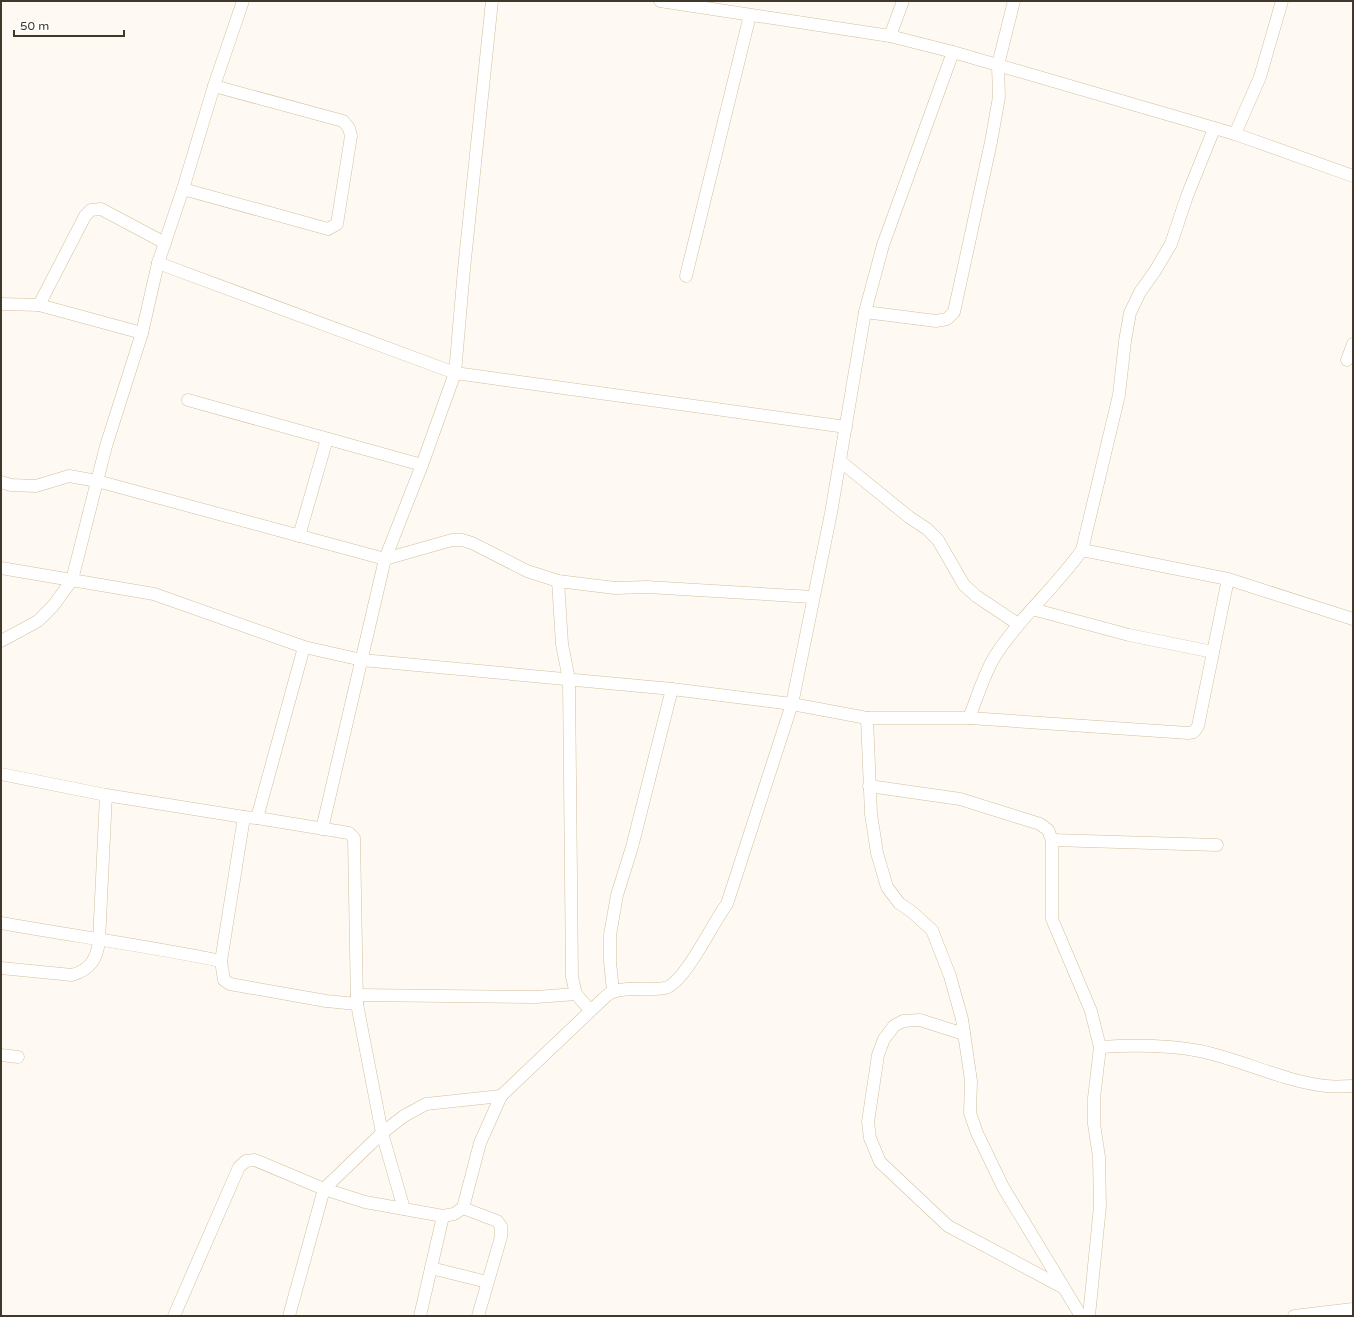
<svg xmlns="http://www.w3.org/2000/svg" width="1354" height="1317" viewBox="0 0 1354 1317" font-family="'Varela Round',sans-serif">
<style>
.lines{fill:none;stroke-linecap:round;stroke-linejoin:round}
.street-casing{stroke:#d2bf9d;stroke-width:13}
.street{stroke:#fff;stroke-width:12}
</style>
<rect width="100%" height="100%" fill="#fefaf3"/>
<g class="lines">
<!-- street casing -->
<g class="street-casing">
<g id="street">
<path d="M660,1L890,36L953,52L1235,134L1353,176"/>
<path d="M890,36L903,1"/>
<path d="M1235,134L1260,77L1282,1"/>
<path d="M183,189L328,229L337,224L351,136L349,128L343,121L214,86"/>
<path d="M158,263L455,373L846,427"/>
<path d="M686,276L750,15"/>
<path d="M1,304L39,305L142,333"/>
<path d="M39,305L85,216L91,210L101,209L165,243"/>
<path d="M865,312L936,321L947,319L954,312L991,142L999,97L998,65L1014,1"/>
<path d="M1347,360L1353,344"/>
<path d="M188,400L422,465"/>
<path d="M840,461L909,517L927,529L938,540L964,585L976,596L1018,624"/>
<path d="M1,482L11,485L36,486L69,476L97,481L385,559L452,540H462L472,543L527,571L558,581L615,588L647,587L813,597"/>
<path d="M299,536L327,439"/>
<path d="M1082,550L1228,579L1353,619"/>
<path d="M1,568L154,594L304,647L362,660L672,689L792,704L867,718H969L1188,733L1194,732L1198,726L1228,579"/>
<path d="M558,581L562,644L569,680L572,977L576,994L590,1010"/>
<path d="M1032,609L1129,635L1213,652"/>
<path d="M1,641L38,621L53,606L72,580L106,446L142,333L158,263L183,189L214,86L243,1"/>
<path d="M304,647L257,818L244,817L221,961L224,980L230,984L326,1001L357,1004"/>
<path d="M867,718L871,814L877,853L887,887L899,903L912,912L932,930L950,976L962,1019L971,1081L970,1113L977,1133L1003,1187L1081,1316"/>
<path d="M969,718C977,698 984,674 995,656C1020,617 1056,587 1082,550L1119,395L1125,341L1130,313L1140,292L1155,271L1171,244L1187,196L1214,129"/>
<path d="M1,774L106,795"/>
<path d="M869,786L960,799L1040,824L1048,830L1052,840V919L1091,1011L1100,1047L1094,1098V1124L1099,1157L1100,1206L1089,1316"/>
<path d="M257,818L349,833L354,838L357,1004L382,1133L404,1209"/>
<path d="M322,829L385,559L422,465L455,373L464,269L492,1"/>
<path d="M1052,840L1217,845"/>
<path d="M1,923C74,936 148,946 221,961"/>
<path d="M1,968L72,975C90,970 97,959 99,941L106,795L244,817"/>
<path d="M613,991L610,962V935L617,895L632,847L672,689"/>
<path d="M357,995L536,997L576,994"/>
<path d="M964,1034L920,1020L903,1021L894,1026L884,1039L878,1055L868,1122L870,1138L880,1162L948,1226L1064,1288"/>
<path d="M1100,1047C1132,1045 1168,1045 1200,1051C1243,1060 1282,1081 1326,1086C1334,1087 1344,1086 1353,1086"/>
<path d="M1,1055L18,1057"/>
<path d="M463,1208L497,1221L501,1226V1237L478,1316"/>
<path d="M431,1268L487,1282"/>
<path d="M174,1316L239,1167L246,1161L255,1160L324,1189L365,1202L443,1216L454,1214L463,1208L480,1143L501,1096L603,999C606,996 609,993 613,992C627,986 649,991 665,988C685,983 713,922 727,904L792,704L831,513L865,312L883,245L953,52"/>
<path d="M289,1316L324,1189L382,1133L404,1116L426,1104L501,1096"/>
<path d="M420,1316L443,1216"/>
<path d="M1294,1316L1353,1309"/>
</g>
</g>
<!-- street -->
<use href="#street" class="street"/>
</g>
<!-- border -->
<rect width="1354" height="1317" fill="none" stroke="#40392b" stroke-width="4"/>
<!-- scale -->
<path d="M14 30v6h110v-6" fill="none" stroke="#40392b" stroke-width="2"/>
<text x="20" y="30" font-size="12" fill="#40392b" stroke="#ffffff" stroke-width="3" paint-order="stroke">50 m</text>
</svg>
